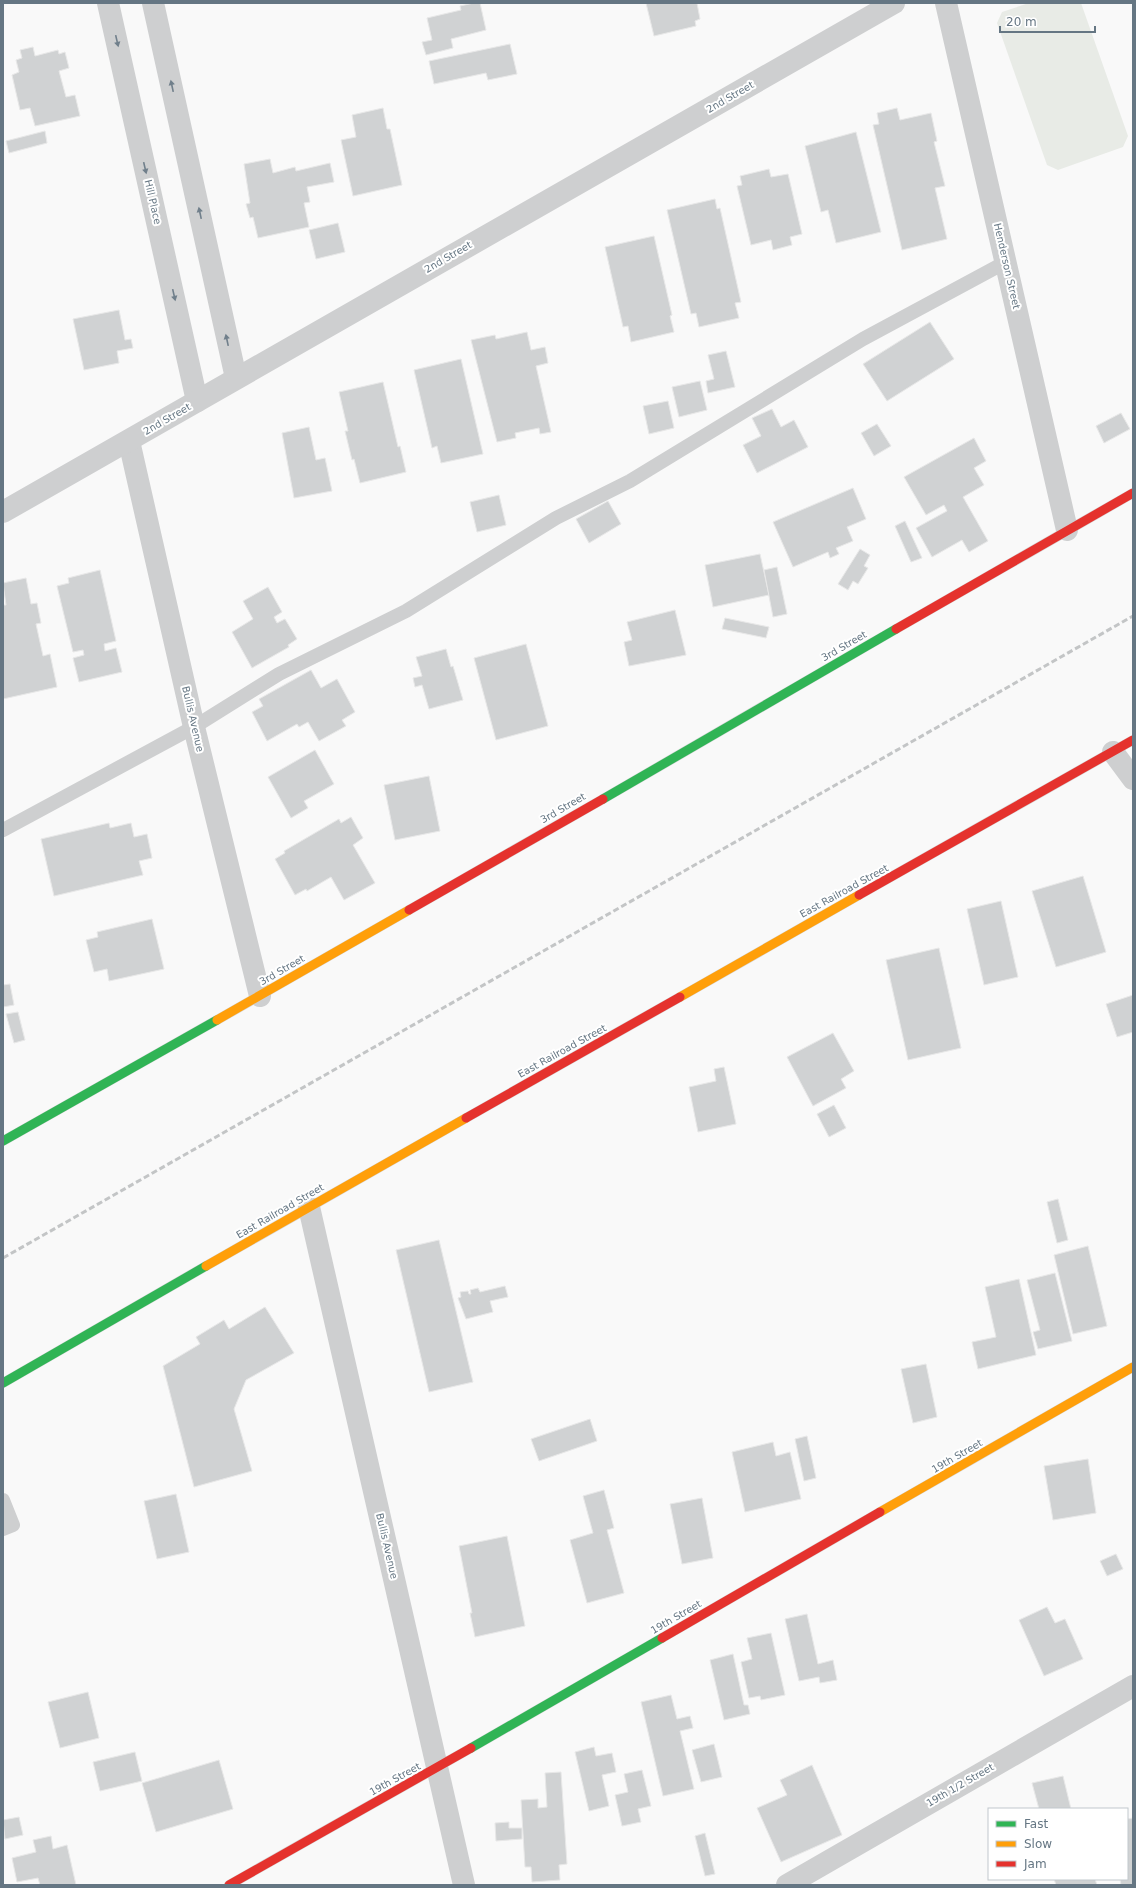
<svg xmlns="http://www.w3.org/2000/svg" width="1136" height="1888" viewBox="0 0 1136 1888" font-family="'DejaVu Sans',sans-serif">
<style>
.green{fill:#e8ebe6}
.building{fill:#d0d2d3;stroke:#e8e8e8}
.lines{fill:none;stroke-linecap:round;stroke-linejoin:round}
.fast-casing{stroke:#d5d6d7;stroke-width:10}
.slow-casing{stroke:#d5d6d7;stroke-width:10}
.jam-casing{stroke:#d5d6d7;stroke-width:10}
.lane{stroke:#cecfd0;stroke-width:14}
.street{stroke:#cecfd0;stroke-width:22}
.fast{stroke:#30b455;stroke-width:9}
.slow{stroke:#ff9f0a;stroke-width:9}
.jam{stroke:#e5322d;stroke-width:9}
.rail{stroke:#c3c5c6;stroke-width:3;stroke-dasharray:6 3;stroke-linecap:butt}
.oneway{fill:#707f8b}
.labels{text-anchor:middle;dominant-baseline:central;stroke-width:4;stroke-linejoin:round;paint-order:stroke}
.street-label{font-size:10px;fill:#657683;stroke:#fff}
</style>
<rect width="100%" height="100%" fill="#f9f9f9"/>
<!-- green -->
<path class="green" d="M1029,3H1081L1128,136L1123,147L1058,170L1047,165L997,23L1002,12Z"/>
<!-- building -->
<g class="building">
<path d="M474,3H480L486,30L451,39L453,48L426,55L422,42L432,40L427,18L461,10L460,6Z"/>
<path d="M646,3H697L700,19L695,21L696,26L654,36Z"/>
<path d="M510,44L517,74L488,80L486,73L434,84L429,61Z"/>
<path d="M33,47L35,56L58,50L59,54L65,52L69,68L59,71L66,97L75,95L80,116L35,126L30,108L20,110L12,75L19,72L16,60L22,58L20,50Z"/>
<path d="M383,108L387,129H390L402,185L353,196L341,140L356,137L352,115Z"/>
<path d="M897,108L900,120L931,113L937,141L934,142L945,186L935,188L947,239L902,250L873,125L879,124L877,113Z"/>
<path d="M45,131L47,143L9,153L6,141Z"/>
<path d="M856,132L881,232L836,243L828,210L821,212L805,146Z"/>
<path d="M270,159L273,173L295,167L296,171L330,163L334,182L307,187L310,202L304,203L309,227L258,238L253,217L250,218L246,204L250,203L244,164Z"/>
<path d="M769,169L771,177L788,174L802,234L790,237L792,245L773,250L771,240L751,245L737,186L742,185L740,176Z"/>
<path d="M715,199L717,209L720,208L741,302L735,303L739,318L699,327L696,313L691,314L667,210Z"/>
<path d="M338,223L345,252L316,259L309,230Z"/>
<path d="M654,236L672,315L670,316L674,332L631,342L628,326L623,327L605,247Z"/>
<path d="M119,310L125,340L131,339L133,348L117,351L119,363L84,370L73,319Z"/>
<path d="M930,322L954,359L887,401L863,364Z"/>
<path d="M527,332L531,350L545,347L548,363L536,366L551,432L540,434L539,428L515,433L516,438L497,442L471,340L495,335L496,339Z"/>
<path d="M726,351L735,387L708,393L706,381L714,379L708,355Z"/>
<path d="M461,359L483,454L441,463L437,446L432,448L414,370Z"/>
<path d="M700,381L707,410L679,417L672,387Z"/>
<path d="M383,382L398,447L400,446L406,472L360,483L354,459L352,460L345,431H348L339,392Z"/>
<path d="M668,401L674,428L649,434L643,406Z"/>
<path d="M772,409L781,427L794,420L808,447L757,473L743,445L761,436L752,418Z"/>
<path d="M1121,413L1130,429L1104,443L1096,426Z"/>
<path d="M877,424L891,446L874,456L861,433Z"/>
<path d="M309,427L316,460L325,458L332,491L294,498L282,433Z"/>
<path d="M974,438L986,461L974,468L984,485L963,497L988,541L969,552L962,540L932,557L916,528L947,511L944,505L926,515L904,477Z"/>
<path d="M853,488L866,519L847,527L853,541L836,548L839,554L830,558L828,552L793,567L773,522Z"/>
<path d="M499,495L506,525L477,532L470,502Z"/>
<path d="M608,501L621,524L589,543L576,519Z"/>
<path d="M905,521L922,558L911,562L895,526Z"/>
<path d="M860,549L870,555L864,566L868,568L858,584L853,581L848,590L838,584Z"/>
<path d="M760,554L769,595L713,607L705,565Z"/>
<path d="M777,567L787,614L773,617L764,570Z"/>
<path d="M100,570L116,641L104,644L105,651L116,648L122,672L79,682L73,658L84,655L83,650L73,652L57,586L69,583L68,578Z"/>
<path d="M26,578L31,604L37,603L41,623L36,624L43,656L50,654L57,687L3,699V605H6L3,583Z"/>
<path d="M268,587L282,612L274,617L277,623L285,619L297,639L288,645L289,647L252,668L232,632L253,619L243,601Z"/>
<path d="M675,610L686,655L629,666L624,642L632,640L627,622Z"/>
<path d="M725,618L769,627L766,638L722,629Z"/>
<path d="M526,644L548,726L496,740L474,658Z"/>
<path d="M446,649L451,667L453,666L463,700L429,709L422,685L415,687L413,678L422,676L416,657Z"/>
<path d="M311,670L321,688L337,679L355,712L342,720L346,726L319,741L308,722L299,727L297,724L267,741L252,712L263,706L259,699Z"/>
<path d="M315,750L334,784L304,801L308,808L291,818L268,777Z"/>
<path d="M429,776L440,831L395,840L384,785Z"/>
<path d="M351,817L363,838L353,845L375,883L344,900L331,877L307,891L306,889L295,895L275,859L285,853L284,851L339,819L341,823Z"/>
<path d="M109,823L110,828L131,823L134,837L147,834L152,858L139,861L143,875L54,896L41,839Z"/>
<path d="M1083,876L1106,952L1056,967L1032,891Z"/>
<path d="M1001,901L1018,977L984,985L967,909Z"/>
<path d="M152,919L164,969L109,981L107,969L94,972L86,940L98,937L97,932Z"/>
<path d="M939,948L961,1048L908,1060L886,960Z"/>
<path d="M10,984L14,1005L3,1007V985Z"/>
<path d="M1133,995V1032L1117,1037L1106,1004Z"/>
<path d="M18,1012L25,1040L14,1043L6,1014Z"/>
<path d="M833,1033L854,1071L841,1079L846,1088L813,1106L787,1057Z"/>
<path d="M724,1067L736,1124L698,1132L689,1087L716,1081L714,1069Z"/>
<path d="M834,1105L846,1128L829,1137L817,1114Z"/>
<path d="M1058,1199L1068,1240L1057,1243L1047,1202Z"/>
<path d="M439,1240L473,1382L429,1392L396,1250Z"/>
<path d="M1088,1246L1107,1326L1073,1334L1054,1255Z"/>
<path d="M1055,1273L1072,1341L1038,1349L1033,1332L1040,1330L1027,1280Z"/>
<path d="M1019,1279L1036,1355L978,1369L972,1342L996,1337L985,1287Z"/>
<path d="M505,1286L508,1297L490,1301L493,1312L466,1319L458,1298L461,1297L460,1292L468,1291L469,1294H471L470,1290L478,1288L480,1292Z"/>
<path d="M265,1307L294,1353L246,1380L234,1409L252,1471L194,1487L163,1366L200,1344L196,1337L224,1320L229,1329Z"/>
<path d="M926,1364L937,1417L913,1423L901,1369Z"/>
<path d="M590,1419L597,1441L539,1461L531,1439Z"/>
<path d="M807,1436L816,1478L804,1481L795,1439Z"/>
<path d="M773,1442L776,1456L790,1452L801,1499L745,1512L732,1452Z"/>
<path d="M1088,1459L1096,1513L1053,1520L1044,1466Z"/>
<path d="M604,1490L614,1528L607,1530L624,1593L587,1603L570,1540L593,1533L583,1496Z"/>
<path d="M176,1494L189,1552L157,1559L144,1501Z"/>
<path d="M702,1498L713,1558L682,1564L670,1504Z"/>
<path d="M507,1536L525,1626L475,1637L470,1613H472L459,1546Z"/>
<path d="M1116,1554L1123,1569L1107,1576L1100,1561Z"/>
<path d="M1047,1607L1055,1623L1065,1619L1083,1659L1044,1676L1019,1620Z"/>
<path d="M807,1614L818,1664L833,1660L837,1680L820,1683L819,1677L799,1681L785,1619Z"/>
<path d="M771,1633L785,1695L761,1700L760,1696L749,1698L741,1662L752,1659L747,1638Z"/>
<path d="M733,1654L744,1705H748L750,1714L724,1720L710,1660Z"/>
<path d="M88,1692L99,1738L60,1748L48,1702Z"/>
<path d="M671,1695L677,1719L690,1716L693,1728L680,1731L694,1789L663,1796L641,1702Z"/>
<path d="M714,1744L722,1777L701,1782L692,1750Z"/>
<path d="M594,1747L596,1756L612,1753L616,1772L602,1775L609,1806L589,1811L575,1752Z"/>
<path d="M135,1752L142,1781L100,1791L93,1762Z"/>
<path d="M219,1760L233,1809L156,1832L142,1783Z"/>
<path d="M812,1765L842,1835L781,1862L757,1808L787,1795L780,1780Z"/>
<path d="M642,1770L651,1806L638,1809L641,1822L622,1826L615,1795L628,1792L624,1774Z"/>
<path d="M561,1772L567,1864L559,1865L560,1880L532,1882L531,1867H525L521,1800L538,1799V1808L547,1807L545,1773Z"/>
<path d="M1063,1776L1071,1809H1039L1032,1783Z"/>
<path d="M19,1817L23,1835L5,1839L3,1820Z"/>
<path d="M1133,1818V1885H1121L1120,1879H1127V1819Z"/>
<path d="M509,1822V1828H522V1839L496,1841L495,1823Z"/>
<path d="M705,1833L715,1874L705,1876L695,1836Z"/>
<path d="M51,1836L53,1849L67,1845L76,1885H40L38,1878L17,1882L12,1858L36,1852L33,1840Z"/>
<path d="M1054,1879H1095L1097,1885H1056Z"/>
</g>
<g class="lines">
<!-- fast casing -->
<g class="fast-casing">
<g id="fast">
<path d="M603,799L896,629"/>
<path d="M3,1141L217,1020"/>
<path d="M3,1383L206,1266"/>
<path d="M471,1748L662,1638"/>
</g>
</g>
<!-- slow casing -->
<g class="slow-casing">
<g id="slow">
<path d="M680,997L859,895"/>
<path d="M217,1020L409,910"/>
<path d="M206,1266L466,1118"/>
<path d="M880,1512L1133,1367"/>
</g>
</g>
<!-- jam casing -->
<g class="jam-casing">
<g id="jam">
<path d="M896,629L1133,493"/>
<path d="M859,895L1133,740"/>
<path d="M409,910L603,799"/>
<path d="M466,1118L680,997"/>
<path d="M662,1638L880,1512"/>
<path d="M229,1885L471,1748"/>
</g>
</g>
<!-- lane -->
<g class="lane">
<path d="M3,830L194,727L279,674L406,611L556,518L630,481L863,339L1006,262"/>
<path d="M3,1500L13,1525L3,1529"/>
</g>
<!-- street -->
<g class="street">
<path d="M108,3L197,401"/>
<path d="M153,3L236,378"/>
<path d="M946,3L1067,530"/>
<path d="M129,441L194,727L260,996"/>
<path d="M3,512L894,3"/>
<path d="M1113,752L1133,779"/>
<path d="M309,1207L464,1885"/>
<path d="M787,1885L1133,1686"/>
</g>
<!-- fast -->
<use href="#fast" class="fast"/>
<!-- slow -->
<use href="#slow" class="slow"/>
<!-- jam -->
<use href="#jam" class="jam"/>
<!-- rail -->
<path class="rail" d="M3,1258L1133,616"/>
</g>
<!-- one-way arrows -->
<defs><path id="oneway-solid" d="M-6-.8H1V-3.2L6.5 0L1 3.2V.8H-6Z"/></defs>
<g class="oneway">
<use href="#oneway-solid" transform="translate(117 41) rotate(77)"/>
<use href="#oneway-solid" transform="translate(172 86) rotate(-102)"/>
<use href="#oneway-solid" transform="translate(145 168) rotate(77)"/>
<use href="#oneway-solid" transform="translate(200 213) rotate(-102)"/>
<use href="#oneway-solid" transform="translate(174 295) rotate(77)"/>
<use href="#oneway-solid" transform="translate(227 340) rotate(-102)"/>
</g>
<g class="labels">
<!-- street labels -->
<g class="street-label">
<text transform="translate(730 97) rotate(-30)">2nd Street</text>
<text transform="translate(153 202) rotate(77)">Hill Place</text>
<text transform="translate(448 257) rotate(-30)">2nd Street</text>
<text transform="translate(1007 266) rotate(77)">Henderson Street</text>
<text transform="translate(167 419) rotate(-30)">2nd Street</text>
<text transform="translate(844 646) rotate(-30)">3rd Street</text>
<text transform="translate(193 719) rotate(77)">Bullis Avenue</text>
<text transform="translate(563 808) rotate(-30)">3rd Street</text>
<text transform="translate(844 891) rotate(-29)">East Railroad Street</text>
<text transform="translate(282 970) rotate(-30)">3rd Street</text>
<text transform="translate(562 1051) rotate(-29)">East Railroad Street</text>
<text transform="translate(280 1211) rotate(-30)">East Railroad Street</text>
<text transform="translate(957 1456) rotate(-30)">19th Street</text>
<text transform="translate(387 1546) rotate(77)">Bullis Avenue</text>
<text transform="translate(676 1617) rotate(-30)">19th Street</text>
<text transform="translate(395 1779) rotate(-29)">19th Street</text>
<text transform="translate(960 1785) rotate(-30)">19th 1/2 Street</text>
</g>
</g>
<!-- border -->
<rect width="1136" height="1888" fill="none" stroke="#657683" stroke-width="8"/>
<!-- legend -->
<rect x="988" y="1808" width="140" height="72" fill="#ffffff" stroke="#c1c8cd"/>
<rect x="996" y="1821" width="20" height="6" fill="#30b455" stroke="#c1c8cd"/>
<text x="1024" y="1828" font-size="12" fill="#657683">Fast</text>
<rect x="996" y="1841" width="20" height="6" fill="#ff9f0a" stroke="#c1c8cd"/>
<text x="1024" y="1848" font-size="12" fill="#657683">Slow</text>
<rect x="996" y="1861" width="20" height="6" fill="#e5322d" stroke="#c1c8cd"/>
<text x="1024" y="1868" font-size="12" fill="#657683">Jam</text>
<!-- scale -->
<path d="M1000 26v6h95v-6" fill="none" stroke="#657683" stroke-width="2"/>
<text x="1006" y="26" font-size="12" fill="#657683" stroke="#ffffff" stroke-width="3" paint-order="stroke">20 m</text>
</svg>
